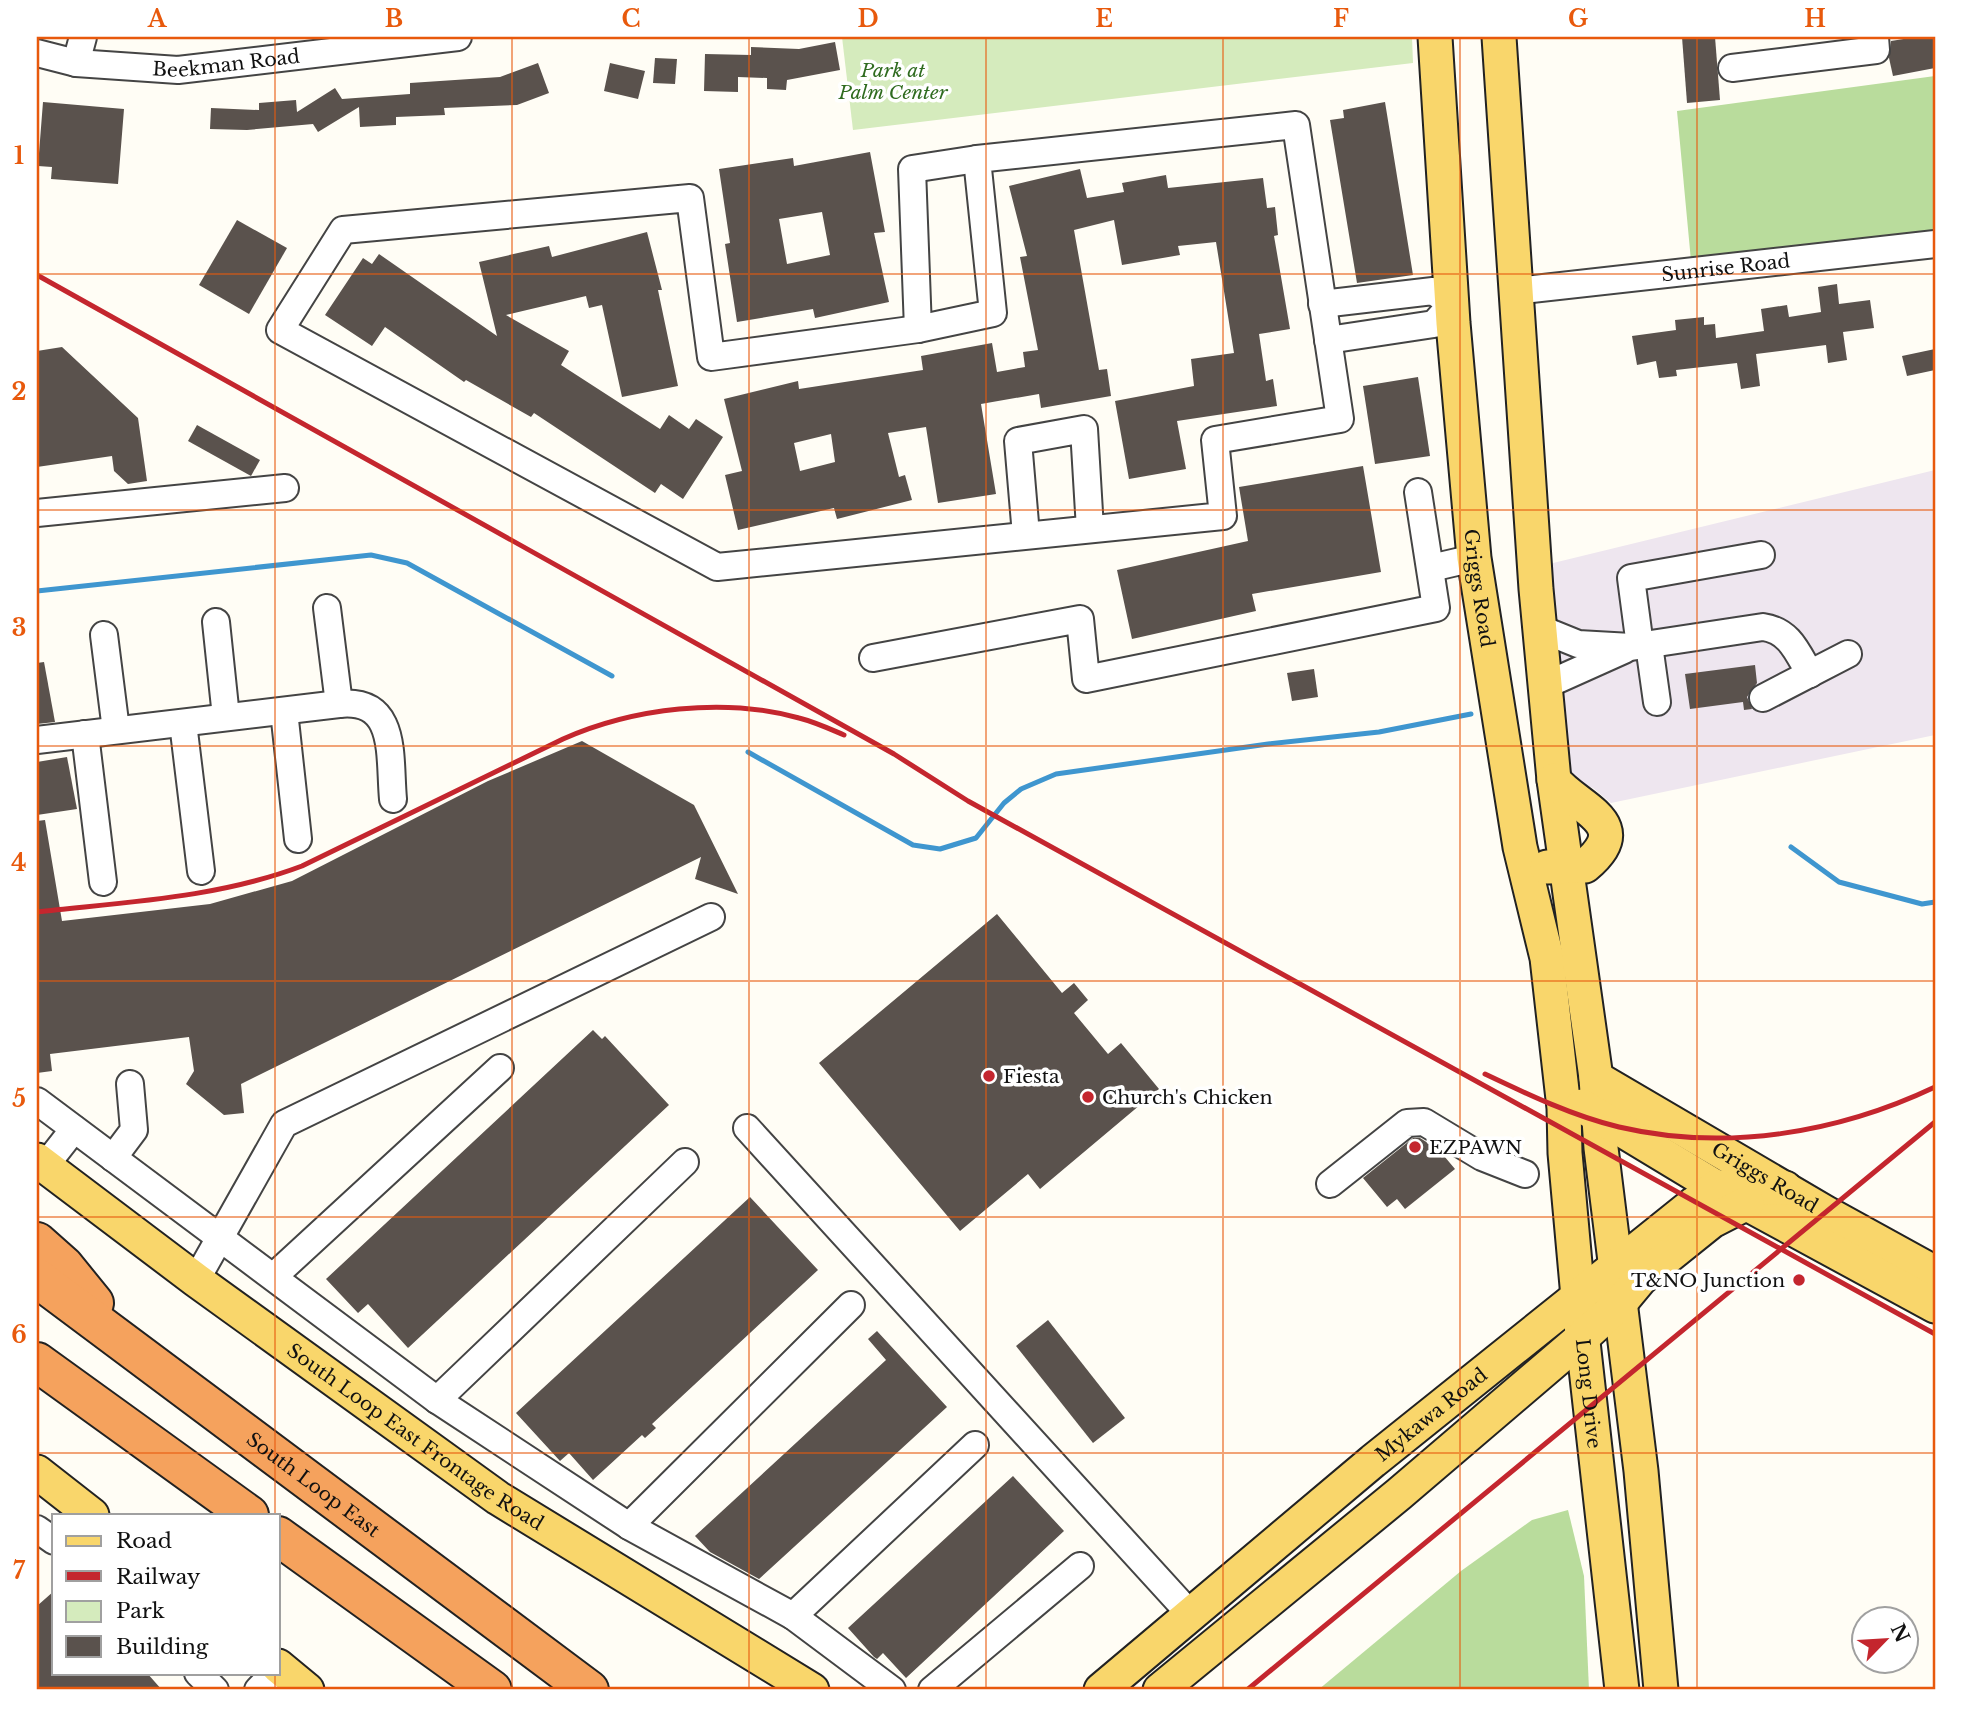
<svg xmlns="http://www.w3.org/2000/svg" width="1972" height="1727" viewBox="0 0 1972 1727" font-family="'Libre Baskerville',serif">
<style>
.industrial{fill:#eee6ef}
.green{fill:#d5ebbd}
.forest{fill:#b9dc9c}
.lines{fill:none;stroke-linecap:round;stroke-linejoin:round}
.stream{stroke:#3f96cf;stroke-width:5}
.building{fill:#5a524d;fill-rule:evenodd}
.minor-casing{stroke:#444;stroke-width:30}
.major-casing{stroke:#222;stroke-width:37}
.highway-casing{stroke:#222;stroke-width:42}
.minor{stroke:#fff;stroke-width:26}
.major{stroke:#f9d66b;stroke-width:33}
.highway{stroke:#f5a25d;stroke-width:38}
.rail{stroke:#c4262e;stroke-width:5}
.grid{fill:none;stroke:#e8590c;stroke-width:2;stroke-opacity:0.55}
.poi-dot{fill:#c4262e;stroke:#fff;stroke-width:2.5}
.labels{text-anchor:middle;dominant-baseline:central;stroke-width:7;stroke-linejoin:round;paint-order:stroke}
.street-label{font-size:19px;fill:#111;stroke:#fff}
.park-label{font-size:19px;font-style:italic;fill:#2f6b1f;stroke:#fff}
.poi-label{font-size:19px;fill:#111;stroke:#fff;text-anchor:start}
.neatline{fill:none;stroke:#e8590c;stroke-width:2.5}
.grid-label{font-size:23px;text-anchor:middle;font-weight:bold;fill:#e8590c}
</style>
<rect width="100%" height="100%" fill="#fffdf5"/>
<!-- industrial -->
<path class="industrial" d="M1935,470V735L1611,803L1593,788L1567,778L1549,564Z"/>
<!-- green -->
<path class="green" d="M842,37H1412L1413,63L853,130Z"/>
<!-- forest -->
<g class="forest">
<path d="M1935,76V234L1691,261L1677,111Z"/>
<path d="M1568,1510L1584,1576L1589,1690H1318L1461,1571L1532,1520Z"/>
</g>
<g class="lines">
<!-- stream -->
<g class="stream">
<path d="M37,591L371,555L407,563L612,676"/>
<path d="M748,752L913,845L940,849L976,838L1004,803L1021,789L1056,774L1268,744L1379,732L1471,714"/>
<path d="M1791,847L1839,882L1922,904L1935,902"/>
</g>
</g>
<!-- building -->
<g class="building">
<path d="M1682,37H1715L1720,100L1687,103Z"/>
<path d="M1916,37H1935V68L1893,76L1889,58L1891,41Z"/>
<path d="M835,42L840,70L787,80L786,90L767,89V78L738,77V92L704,91L705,54L751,55V47L799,49Z"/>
<path d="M655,58L677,59L675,84L653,83Z"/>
<path d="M538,63L549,93L517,105L444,108L445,115L396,117V125L360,127L359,107L318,132L313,124L247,130L210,129L211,108L259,110V103L296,100L297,112L335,88L342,99L410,94V83L500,77Z"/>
<path d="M610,63L645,71L638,99L604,91Z"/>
<path d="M43,102L124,109L118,184L51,179L52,167L38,166Z"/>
<path d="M1385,102L1413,275L1357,283L1330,120L1344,118L1343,110Z"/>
<path d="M870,152L885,232L874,233L889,302L815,318L813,309L737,322L725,244L730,243L719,169L793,158L794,166ZM822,212L830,255L787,264L779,219Z"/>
<path d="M1080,169L1087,198L1124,192L1122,183L1166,175L1168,188L1263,178L1267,208L1275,207L1278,235L1274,236L1290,329L1259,334L1266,381L1273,379L1277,406L1177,421L1186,469L1129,479L1115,401L1194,386L1191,359L1234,353L1216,242L1178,246L1180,255L1122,265L1114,220L1074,230L1099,370L1107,369L1111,396L1041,408L1039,394L981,404L996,494L938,503L926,427L888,433L899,477L905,475L912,500L837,519L834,508L738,530L725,475L742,471L724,399L798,381L799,389L923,370L921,356L992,343L997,372L1025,367L1023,352L1038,350L1020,257L1027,256L1009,186ZM831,434L835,462L800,471L794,443Z"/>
<path d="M237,220L287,248L249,314L199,285Z"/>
<path d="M647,232L662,290H658L678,386L622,397L602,305L589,308L586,296L506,315L569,351L561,365L660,429L669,415L689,429L696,419L723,437L683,499L661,484L655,493L534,413L531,417L466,380L464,382L385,327L372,346L325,315L363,258L372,264L379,254L497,336L479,262L549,246L552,257Z"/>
<path d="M1837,284L1839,304L1870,300L1874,328L1843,332L1847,360L1828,363L1826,345L1756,354L1760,386L1741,389L1737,363L1676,370L1677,376L1659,378L1656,361L1637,365L1632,336L1676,330L1675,320L1704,317V325L1715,324L1716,338L1764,331L1761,309L1787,305L1789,317L1821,312L1818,287Z"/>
<path d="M62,347L138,418L147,481L128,484L114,471L112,456L37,467V351Z"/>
<path d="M1935,349V370L1907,376L1902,356Z"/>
<path d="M1418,377L1430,456L1375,464L1363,386Z"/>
<path d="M197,425L260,460L251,476L188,441Z"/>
<path d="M1363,466L1381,572L1252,594L1256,611L1132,639L1117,570L1248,541L1239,487Z"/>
<path d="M44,662L55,722L37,724V663Z"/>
<path d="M1755,665L1757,683L1747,697L1752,709L1744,710L1743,702L1690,709L1685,674Z"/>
<path d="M1314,669L1318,697L1292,701L1287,673Z"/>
<path d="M582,741L694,805L738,894L695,879L701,857L241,1084L244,1113L224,1115L186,1084L194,1071L189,1037L50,1054L52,1071L37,1073V821L45,820L62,921L210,904L292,881L488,781Z"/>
<path d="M67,757L77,809L37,815V762Z"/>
<path d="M997,914L1062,993L1074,983L1088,1000L1074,1013L1108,1054L1121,1043L1159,1089L1040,1189L1028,1174L960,1231L819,1063Z"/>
<path d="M593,1030L602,1039L605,1036L669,1105L408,1348L368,1304L358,1313L326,1279Z"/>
<path d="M1413,1138H1420L1439,1150L1455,1169L1405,1209L1397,1199L1387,1207L1363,1178Z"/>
<path d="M750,1197L818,1270L652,1424L656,1428L645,1438L642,1435L593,1480L569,1453L560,1461L516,1413Z"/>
<path d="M1048,1320L1125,1418L1093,1443L1016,1346Z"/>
<path d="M877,1331L947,1407L759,1579L710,1552L695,1536L886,1360L868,1339Z"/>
<path d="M1013,1476L1064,1531L906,1678L883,1653L877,1659L874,1657L848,1628Z"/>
<path d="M54,1591V1673H147L162,1690H37V1606Z"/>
</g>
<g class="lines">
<!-- minor casing -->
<g class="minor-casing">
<g id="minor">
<path id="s1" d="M37,53L76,63L178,70L458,37"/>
<path d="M76,63L83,37"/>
<path d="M1732,68L1876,50L1875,37"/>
<path d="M1296,125L1340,419L1215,440L1223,516L717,567L280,330L343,230L690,198L711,357L918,329L993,313L977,159Z"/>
<path id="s2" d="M1515,291L1935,244"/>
<path d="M1322,304L1433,291L1452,304L1434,324L1328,340"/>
<path d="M918,329L912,169L977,159"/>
<path d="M37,513L285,488"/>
<path d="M1026,535L1018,441L1084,429L1090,529"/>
<path d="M1431,568L1474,558"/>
<path d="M327,608L339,704"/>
<path d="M216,622L226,717"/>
<path d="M1541,629L1578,644L1631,647L1763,627C1790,631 1797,652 1810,674"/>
<path d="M104,635L116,730"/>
<path d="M1649,645L1657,702"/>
<path d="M1640,646L1631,578L1761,555"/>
<path d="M873,658L1080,619L1086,679L1436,608L1418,492"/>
<path d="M1546,685L1624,650"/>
<path d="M1763,698L1848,654"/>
<path d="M284,711L298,839"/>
<path d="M183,723L201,871"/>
<path d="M85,734L103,882"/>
<path d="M37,740L339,704C398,698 389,756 393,799"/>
<path d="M37,1101L437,1400L629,1526L793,1616L892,1690"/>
<path d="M747,1128L1192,1616"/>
<path d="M113,1158L134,1130L130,1084"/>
<path d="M45,1166L74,1129"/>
<path d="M1330,1184L1407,1123L1424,1122L1482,1157L1525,1174"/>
<path d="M274,1276L500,1068"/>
<path d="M196,1280L284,1124L711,917"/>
<path d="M437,1400L685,1162"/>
<path d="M629,1526L851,1305"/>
<path d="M37,1529L54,1541"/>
<path d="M793,1616L975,1445"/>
<path d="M198,1673L215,1690"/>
<path d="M258,1690L274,1673"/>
<path d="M932,1690L1080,1566"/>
</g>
</g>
<!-- major casing -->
<g class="major-casing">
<g id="major">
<path id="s3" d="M1435,37L1453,323L1474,558L1520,847L1547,958L1564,1108L1565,1153L1578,1297L1622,1690"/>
<path d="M1499,37L1536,589L1554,780L1596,1078L1601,1148L1641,1471L1661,1690"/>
<path d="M1547,867L1585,866C1637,823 1577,809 1554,780"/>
<path id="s4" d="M1596,1078L1826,1213L1935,1273"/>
<path d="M1582,1106L1716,1187L1935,1306"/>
<path id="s5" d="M37,1160L196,1280L498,1498L812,1690"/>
<path d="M37,1472L92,1515"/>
<path d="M278,1666L307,1690"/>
<path id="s6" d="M1101,1690L1373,1461L1695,1203L1716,1187L1785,1188"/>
<path d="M1160,1690L1399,1494L1584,1336L1621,1302L1641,1278L1712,1221L1747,1203"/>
</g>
</g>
<!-- highway casing -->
<g class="highway-casing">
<g id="highway">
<path d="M37,1242L64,1266L94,1303"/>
<path id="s7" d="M37,1278L589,1690"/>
<path d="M37,1362L249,1515"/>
<path d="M278,1536L492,1690"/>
</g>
</g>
<!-- minor -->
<use href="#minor" class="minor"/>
<!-- major -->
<use href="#major" class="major"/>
<!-- highway -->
<use href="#highway" class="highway"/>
<!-- rail -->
<g class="rail">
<path d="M37,275L894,754L968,801L1935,1334"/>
<path d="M37,912C126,902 217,898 302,866L563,739C633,708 724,697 799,718C815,722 830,729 844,735"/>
<path d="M1485,1074C1527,1094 1573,1116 1619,1127C1726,1152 1838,1133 1935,1087"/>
<path d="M1247,1690L1935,1122"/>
</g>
</g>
<!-- grid -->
<path class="grid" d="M275,37V1515M512,37V1690M749,37V1690M986,37V1690M1223,37V1690M1460,37V1690M1697,37V1690M37,274H1935M37,510H1935M37,746H1935M37,981H1935M37,1217H1935M37,1453H1935M275,1673V1690"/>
<!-- markers -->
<g class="poi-dot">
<circle cx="989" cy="1076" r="7"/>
<circle cx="1088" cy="1097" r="7"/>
<circle cx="1415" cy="1147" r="7"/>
<circle cx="1799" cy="1280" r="7"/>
</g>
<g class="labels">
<!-- street labels -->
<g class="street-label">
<text stroke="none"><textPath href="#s1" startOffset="191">Beekman Road</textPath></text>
<text stroke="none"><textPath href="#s2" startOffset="212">Sunrise Road</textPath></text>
<text stroke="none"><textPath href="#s3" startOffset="553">Griggs Road</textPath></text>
<text stroke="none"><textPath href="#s4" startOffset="196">Griggs Road</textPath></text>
<text stroke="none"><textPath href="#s3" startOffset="1367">Long Drive</textPath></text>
<text stroke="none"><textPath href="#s6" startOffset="430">Mykawa Road</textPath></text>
<text stroke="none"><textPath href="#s5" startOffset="469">South Loop East Frontage Road</textPath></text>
<text stroke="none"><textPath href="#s7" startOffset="345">South Loop East</textPath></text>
</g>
<!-- park labels -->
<g class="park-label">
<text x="893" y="70">Park at<tspan x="893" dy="22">Palm Center</tspan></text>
</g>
<!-- poi labels -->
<g class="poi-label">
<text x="1003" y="1076">Fiesta</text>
<text x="1102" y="1097">Church's Chicken</text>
<text x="1429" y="1147">EZPAWN</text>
<text x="1785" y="1280" text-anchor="end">T&amp;NO Junction</text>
</g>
</g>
<!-- border -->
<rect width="1972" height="1727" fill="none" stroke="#ffffff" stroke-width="77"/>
<!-- legend -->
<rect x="52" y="1514" width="228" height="161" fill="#ffffff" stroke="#a0a0a0" stroke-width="2"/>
<rect x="66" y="1536" width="35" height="10" fill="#f9d66b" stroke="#a0a0a0" stroke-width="2"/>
<text x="116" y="1548" font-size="21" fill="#111111">Road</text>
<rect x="66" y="1571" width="35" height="10" fill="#c4262e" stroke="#a0a0a0" stroke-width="2"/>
<text x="116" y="1584" font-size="21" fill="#111111">Railway</text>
<rect x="66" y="1601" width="35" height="21" fill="#d5ebbd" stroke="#a0a0a0" stroke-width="2"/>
<text x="116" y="1618" font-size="21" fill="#111111">Park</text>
<rect x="66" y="1636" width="35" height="21" fill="#5a524d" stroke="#a0a0a0" stroke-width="2"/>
<text x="116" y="1654" font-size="21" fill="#111111">Building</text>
<!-- north arrow -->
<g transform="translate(1885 1640) rotate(65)"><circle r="33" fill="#ffffff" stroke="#a0a0a0" stroke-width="2"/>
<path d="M0-5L12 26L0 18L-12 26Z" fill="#c4262e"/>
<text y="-10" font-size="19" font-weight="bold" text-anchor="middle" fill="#111111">N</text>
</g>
<rect x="38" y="38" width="1896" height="1650" class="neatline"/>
<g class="grid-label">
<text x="157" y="27">A</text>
<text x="394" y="27">B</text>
<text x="631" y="27">C</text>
<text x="868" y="27">D</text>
<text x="1104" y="27">E</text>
<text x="1341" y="27">F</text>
<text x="1578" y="27">G</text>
<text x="1815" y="27">H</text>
<text x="19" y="164">1</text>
<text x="19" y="400">2</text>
<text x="19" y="636">3</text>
<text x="19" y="871">4</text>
<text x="19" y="1107">5</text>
<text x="19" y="1343">6</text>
<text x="19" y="1579">7</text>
</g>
</svg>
